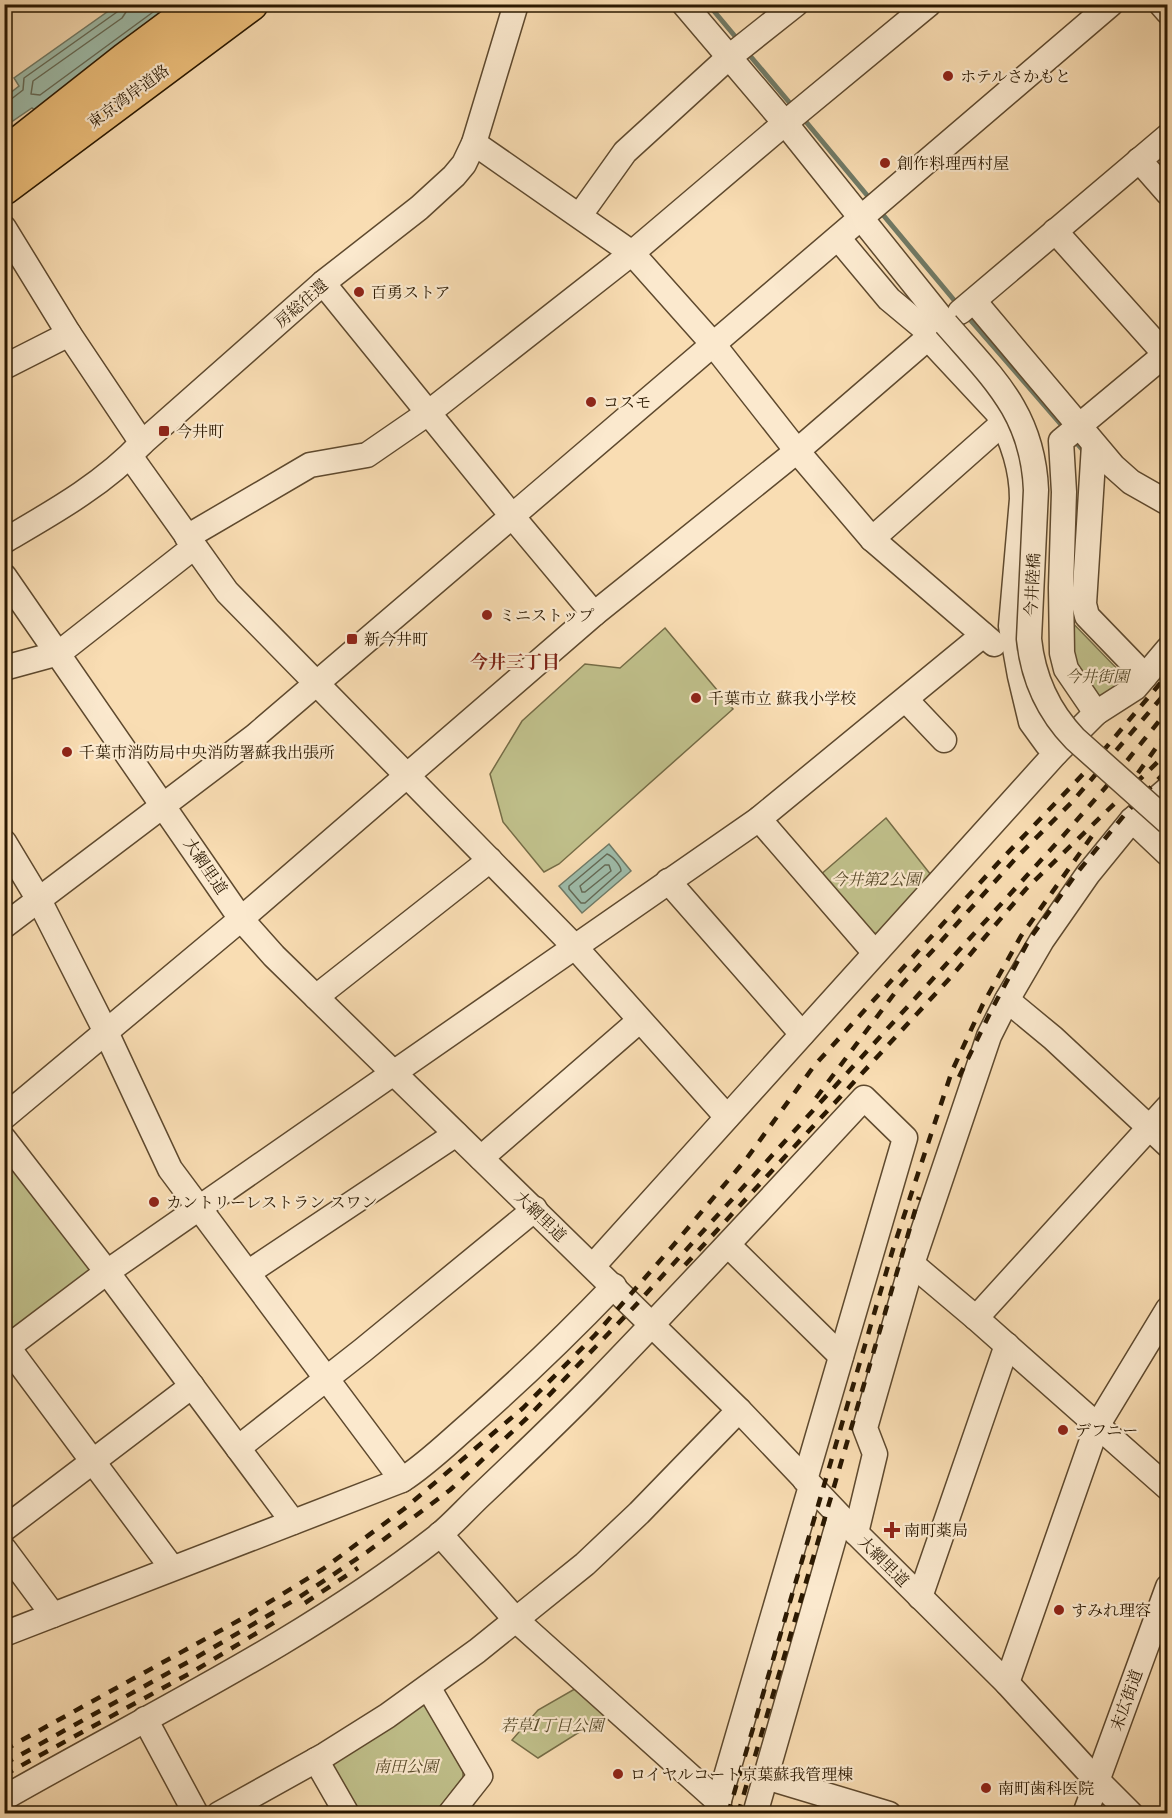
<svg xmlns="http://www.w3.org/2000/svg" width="1172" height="1818" viewBox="0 0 1172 1818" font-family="'Libre Caslon Text','Noto Serif JP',serif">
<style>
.green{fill:#c0c08b;stroke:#756c46;stroke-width:1.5}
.water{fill:#9ebcaa;stroke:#707a66;stroke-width:1.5}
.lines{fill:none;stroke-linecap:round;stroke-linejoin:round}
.shore{stroke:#646a56;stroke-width:1.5}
.stream{stroke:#707a66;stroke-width:5}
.minor-casing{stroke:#5e492e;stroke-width:27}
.highway-casing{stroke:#2a1801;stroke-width:36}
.minor{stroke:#fbe9ce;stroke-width:24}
.highway{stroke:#ecbe7a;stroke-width:33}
.rail{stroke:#2a1801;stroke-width:4.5;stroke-dasharray:10 10;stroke-linecap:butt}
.minor-bridge-casing{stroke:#5e492e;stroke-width:27;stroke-linecap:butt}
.minor-bridge{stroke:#fbe9ce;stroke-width:24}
.poi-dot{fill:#8f2418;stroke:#fbe9ce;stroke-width:2}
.labels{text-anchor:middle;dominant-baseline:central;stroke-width:4.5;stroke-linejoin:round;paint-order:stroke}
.poi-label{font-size:16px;fill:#2a1801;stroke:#fbe9ce;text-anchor:start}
.street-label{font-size:16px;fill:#2a1801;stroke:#fbe9ce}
.park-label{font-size:16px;font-style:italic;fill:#574a2a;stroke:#fbe9ce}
.neighbourhood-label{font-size:18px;font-weight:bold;fill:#7a1f14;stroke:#fbe9ce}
</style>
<rect width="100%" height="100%" fill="#f9ddb3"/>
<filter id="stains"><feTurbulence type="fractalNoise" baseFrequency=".00333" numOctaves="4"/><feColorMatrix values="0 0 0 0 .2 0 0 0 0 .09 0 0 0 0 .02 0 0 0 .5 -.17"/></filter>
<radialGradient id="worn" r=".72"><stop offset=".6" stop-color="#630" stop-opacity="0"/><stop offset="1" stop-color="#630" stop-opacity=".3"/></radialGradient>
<!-- green -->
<g class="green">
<path d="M1065,615L1127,679L1098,698L1065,656Z"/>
<path d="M665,628L733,709L559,864L544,872L503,822L490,774L522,721L585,664L620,668Z"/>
<path d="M886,818L931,875L879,933L870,934L819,876Z"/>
<path d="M4,1153L90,1263L88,1274L14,1331L5,1329Z"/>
<path d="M580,1686L610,1713L538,1758L512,1740L538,1710Z"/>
<path d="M416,1704L426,1706L463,1769V1778L435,1813H351L327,1759Z"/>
</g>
<!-- water -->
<g class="water">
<path d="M117,5H186L38,113L32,108L10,123L14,129L5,136V97L19,86L14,78Z"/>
<path d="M609,844L631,871L582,913L559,886Z"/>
</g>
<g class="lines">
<!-- shore -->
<g class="shore">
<path d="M127,4L126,12L122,18L33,81L31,94L40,95L164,4"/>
<path d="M4,101L10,100L23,90L24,78L117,12L120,4"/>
<path d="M607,854C613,856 621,866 621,871L585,903H581L569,889V886Z"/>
<path d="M605,865H609L611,871L585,892H582L580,886Z"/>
</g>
<!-- stream -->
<g class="stream">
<path d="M708,4L739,41"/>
<path d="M746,51L794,108"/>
<path d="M802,117L871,200"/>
<path d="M879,210L959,306"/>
<path d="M967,316L1065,429"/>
<path d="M1073,439L1082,449L1084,455"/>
</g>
<!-- minor casing -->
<g class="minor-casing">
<g id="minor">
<path d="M684,4L785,123L946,324"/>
<path d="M1161,4L1168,12"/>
<path d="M474,143L632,253L713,344L797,451L872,539L994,644"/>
<path d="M1139,160L1168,193"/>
<path d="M580,215L625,152L728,58L796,4"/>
<path d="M4,228L69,334L142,443"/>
<path d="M1055,231L1165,354"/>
<path d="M838,238L889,299L925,329L928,338"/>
<path d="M323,283L512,516L594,614"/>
<path d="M974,301L1113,466L1131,482L1168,503"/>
<path d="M960,312L1168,136"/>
<path d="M4,367L69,334"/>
<path d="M1094,445L1084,604L1087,616L1145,676"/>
<path d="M130,456L227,592L575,947L727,1117"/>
<path d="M187,537L310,465L367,455L428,413L632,253L785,123L929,4"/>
<path d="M872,539L1003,423"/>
<path d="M4,541C52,513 104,484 142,443L323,283L419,208L454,176L464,164L474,143L516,4"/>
<path d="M4,576L241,919L274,956L739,1410L856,1533L1007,1683L1086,1769L1131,1814"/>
<path d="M4,668L59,653L194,547"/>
<path d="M906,700L944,740"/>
<path d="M1096,713L1066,669L1062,653L1061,588L1064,492L1061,441L1168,352"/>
<path d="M759,819L875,953"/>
<path d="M1132,820L1168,854"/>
<path d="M4,842L39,900L106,1032L170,1169L402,1480"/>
<path d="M668,881L802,1034"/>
<path d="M4,926L255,736L1111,4"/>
<path d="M316,997L490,860"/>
<path d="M1007,1000L1053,1038L1168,1145"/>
<path d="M4,1117L241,919L594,614L797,451L928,338L997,412C1012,439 1022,469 1022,499L1011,626L1020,676L1031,722L1047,744L1056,753"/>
<path d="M4,1139L107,1272L293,1522"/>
<path d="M481,1158L639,1021"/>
<path d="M728,1245L841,1356"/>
<path d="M912,1264L976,1318L1168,1488"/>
<path d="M593,1266L1056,753L1096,713L1135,688L1168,649"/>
<path d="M249,1272L456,1134"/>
<path d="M976,1318L1168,1107"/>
<path d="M4,1342L172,1568"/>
<path d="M4,1350L107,1272L759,819L983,635"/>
<path d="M238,1448L363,1350L535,1209"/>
<path d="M4,1529L192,1386"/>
<path d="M856,1533L875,1454L865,1428L912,1264L989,1036L1007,1000L1042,940L1088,874L1132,820L1168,789"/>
<path d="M440,1534L516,1620L719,1802"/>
<path d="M4,1549L53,1615"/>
<path d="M920,1597L1007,1345"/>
<path d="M4,1634L402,1480C427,1464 448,1443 470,1424C520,1380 568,1334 614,1286"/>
<path d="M1007,1683L1097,1426L1168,1309"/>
<path d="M428,1687L480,1776L450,1814"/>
<path d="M145,1719L196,1814"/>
<path d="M316,1760L347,1814"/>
<path d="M766,1777L889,1814"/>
<path d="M4,1798C151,1714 304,1641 437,1537C453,1524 467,1508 482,1494C520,1458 558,1422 595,1384C686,1290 775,1194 864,1098L905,1138L805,1480"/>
<path d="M219,1814L325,1755L387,1716L477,1651L585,1564L639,1513L739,1410"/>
<path d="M715,1814L811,1486"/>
<path d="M755,1814L840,1517"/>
<path d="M1085,1814L1168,1587"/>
</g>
</g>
<!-- highway casing -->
<g class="highway-casing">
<g id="highway">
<path d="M4,155L126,59L200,4"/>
<path d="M4,188L251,4"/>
</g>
</g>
<!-- minor -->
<use href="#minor" class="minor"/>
<!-- highway -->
<use href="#highway" class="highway"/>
<!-- rail -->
<g class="rail">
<path d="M1138,773L1168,731"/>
<path d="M959,1077L993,1007L1029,940L1076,874L1126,813L1168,769"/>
<path d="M816,1098L897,990L1018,856L1072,802L1168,690"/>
<path d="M685,1265L950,978L1026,889L1168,752"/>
<path d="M305,1603L358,1568"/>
<path d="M4,1750L245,1617L323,1569L404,1509L523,1408L595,1335L671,1248L747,1158L814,1066L998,863L1087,770L1168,674"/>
<path d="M4,1764L197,1657L298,1598L367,1552L450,1490L527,1418L634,1307L1063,836L1105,788L1168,710"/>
<path d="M4,1775L194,1671L275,1622"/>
<path d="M728,1814L893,1249L952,1071L983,1004L1021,936L1097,829"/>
<path d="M738,1814L919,1197"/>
</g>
<!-- minor-bridge casing -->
<g class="minor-bridge-casing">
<path id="minor-bridge" d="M946,324C993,378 1033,413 1036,490L1029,639C1033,678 1048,711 1075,739L1168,822"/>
</g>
<!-- minor-bridge -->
<use href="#minor-bridge" class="minor-bridge"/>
</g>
<!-- markers -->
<g class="poi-dot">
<circle cx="948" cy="76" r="6"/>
<circle cx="885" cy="163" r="6"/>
<circle cx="359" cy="292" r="6"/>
<circle cx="591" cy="402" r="6"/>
<rect x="158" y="425" width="12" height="12" rx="3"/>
<circle cx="487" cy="615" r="6"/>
<rect x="346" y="633" width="12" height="12" rx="3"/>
<circle cx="696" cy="698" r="6"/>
<circle cx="67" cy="752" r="6"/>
<circle cx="154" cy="1202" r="6"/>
<circle cx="1063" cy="1430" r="6"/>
<path d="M889 1521h6v6h6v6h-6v6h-6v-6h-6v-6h6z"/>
<circle cx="1059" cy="1610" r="6"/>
<circle cx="618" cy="1774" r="6"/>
<circle cx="986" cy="1788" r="6"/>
</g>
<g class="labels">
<!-- poi labels -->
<g class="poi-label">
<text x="960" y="76">ホテルさかもと</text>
<text x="897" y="163">創作料理西村屋</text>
<text x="371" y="292">百勇ストア</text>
<text x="603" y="402">コスモ</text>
<text x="176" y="431">今井町</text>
<text x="499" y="615">ミニストップ</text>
<text x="364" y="639">新今井町</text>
<text x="708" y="698">千葉市立 蘇我小学校</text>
<text x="79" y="752">千葉市消防局中央消防署蘇我出張所</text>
<text x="166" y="1202">カントリーレストラン スワン</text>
<text x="1075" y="1430">デフニー</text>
<text x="904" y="1530">南町薬局</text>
<text x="1071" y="1610">すみれ理容</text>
<text x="630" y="1774">ロイヤルコート京葉蘇我管理棟</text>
<text x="998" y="1788">南町歯科医院</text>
</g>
<!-- street labels -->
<g class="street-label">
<text transform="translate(128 96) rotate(-36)">東京湾岸道路</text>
<text transform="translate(301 303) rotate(-41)">房総往還</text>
<text transform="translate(1032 585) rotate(-87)">今井陸橋</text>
<text transform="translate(206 866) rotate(56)">大網里道</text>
<text transform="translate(541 1216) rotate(44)">大網里道</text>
<text transform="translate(884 1561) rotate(45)">大網里道</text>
<text transform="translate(1126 1700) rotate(-70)">末広街道</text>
</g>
<!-- park labels -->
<g class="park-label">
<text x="1097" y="676">今井街園</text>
<text x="876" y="879">今井第2公園</text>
<text x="552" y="1725">若草1丁目公園</text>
<text x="406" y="1766">南田公園</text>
</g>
<!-- neighbourhood labels -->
<g class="neighbourhood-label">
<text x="515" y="662">今井三丁目</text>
</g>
</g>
<!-- margin -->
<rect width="1172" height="1818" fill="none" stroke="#f9ddb3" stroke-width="24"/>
<rect x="6" y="6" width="1160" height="1806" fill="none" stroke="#2a1801" stroke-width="3"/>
<rect x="12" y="12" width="1148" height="1794" fill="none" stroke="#2a1801" stroke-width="1.5"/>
<rect width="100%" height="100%" filter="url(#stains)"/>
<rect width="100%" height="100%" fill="url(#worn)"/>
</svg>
